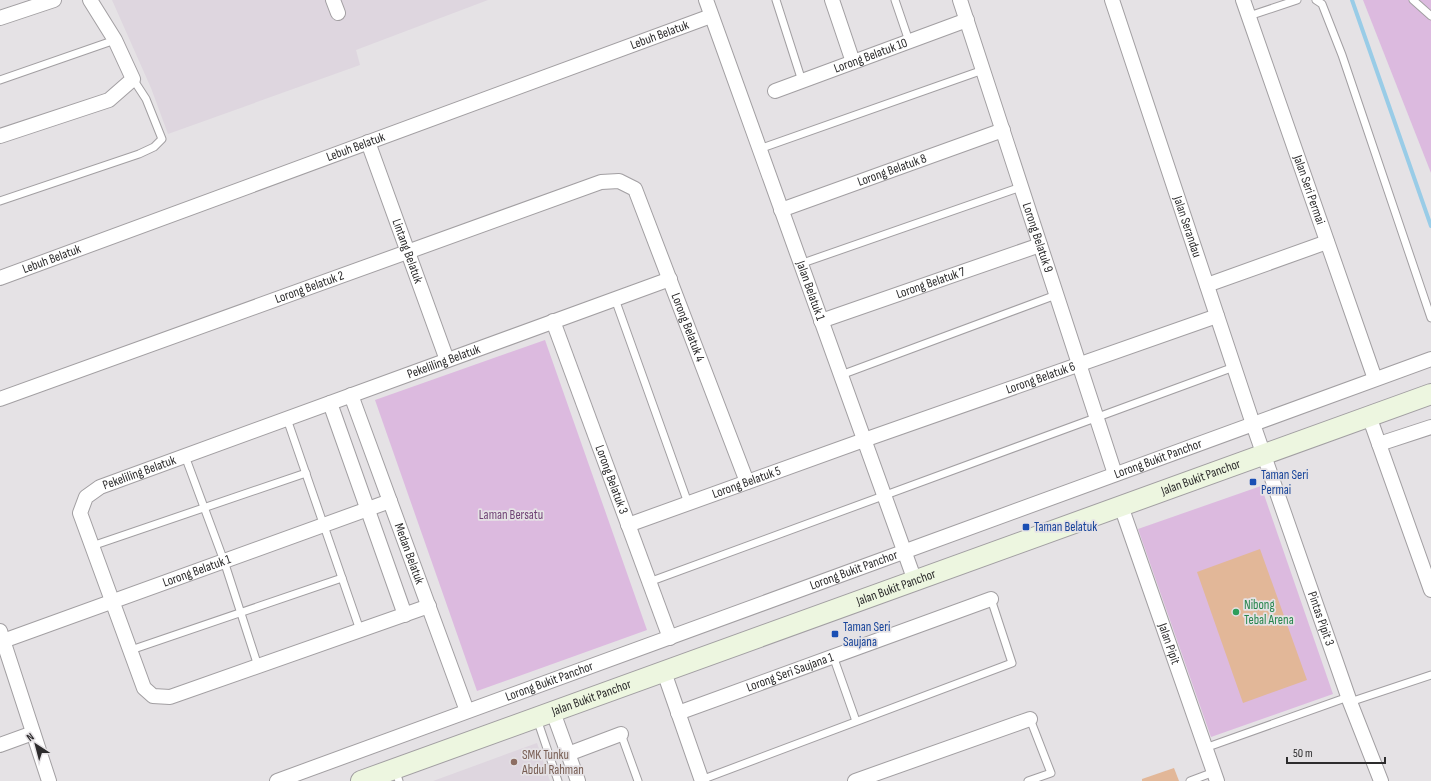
<svg xmlns="http://www.w3.org/2000/svg" width="1431" height="781" viewBox="0 0 1431 781" font-family="'Sofia Sans Condensed',sans-serif">
<style>
.built{fill:#ded6df}
.green{fill:#dcbadf}
.lines{fill:none;stroke-linecap:round;stroke-linejoin:round}
.stream{stroke:#99cce7;stroke-width:4}
.building{fill:#e2b798}
.service-casing{stroke:#a29fa2;stroke-width:9}
.minor-casing{stroke:#a29fa2;stroke-width:16}
.secondary-casing{stroke:#a29fa2;stroke-width:22}
.service{stroke:#fff;stroke-width:7}
.minor{stroke:#fff;stroke-width:14}
.secondary{stroke:#edf6e0;stroke-width:20}
.transit-dot{fill:#1a4fb4;stroke:#e5e2e5;stroke-width:1.5}
.leisure-dot{fill:#2e9e5b;stroke:#e5e2e5;stroke-width:1.5}
.education-dot{fill:#8d6e63;stroke:#e5e2e5;stroke-width:1.5}
.labels{text-anchor:middle;dominant-baseline:central;stroke-width:3.5;stroke-linejoin:round;paint-order:stroke}
.street-label{font-size:13px;fill:#2d2c2d;stroke:#e5e2e5}
.transit-label{font-size:13px;fill:#164399;stroke:#e5e2e5;text-anchor:start}
.park-label{font-size:13px;fill:#704375;stroke:#e5e2e5}
.leisure-label{font-size:13px;fill:#27864d;stroke:#e5e2e5;text-anchor:start}
.education-label{font-size:13px;fill:#785e54;stroke:#e5e2e5;text-anchor:start}
</style>
<rect width="100%" height="100%" fill="#e5e2e5"/>
<!-- built -->
<g class="built">
<path d="M112,0H488L356,50L360,65L168,134L151,88Z"/>
<path d="M537,743L550,781H433Z"/>
</g>
<!-- green -->
<g class="green">
<path d="M1363,0H1431V173Z"/>
<path d="M545,340L647,630L477,691L375,400Z"/>
<path d="M1261,486L1333,694L1211,737L1138,529Z"/>
</g>
<g class="lines">
<!-- stream -->
<path class="stream" d="M1352,0L1431,226"/>
</g>
<!-- building -->
<g class="building">
<path d="M1260,549L1307,680L1243,703L1197,572Z"/>
<path d="M1174,768L1179,781H1142V779Z"/>
</g>
<g class="lines">
<!-- service casing -->
<g class="service-casing">
<g id="service">
<path d="M776,0L802,81"/>
<path d="M895,0L909,41"/>
<path d="M1316,0L1322,4L1342,55L1431,318"/>
<path d="M1413,0L1431,16"/>
<path d="M1249,16L1297,0"/>
<path d="M0,80L115,40"/>
<path d="M759,149L983,70"/>
<path d="M0,201L139,154L154,147L162,139L146,99L133,79"/>
<path d="M800,264L1021,187"/>
<path d="M615,299L688,503"/>
<path d="M841,375L1056,295"/>
<path d="M287,419L360,630"/>
<path d="M185,456L224,561L258,666"/>
<path d="M92,546L306,473"/>
<path d="M649,582L1234,367"/>
<path d="M131,650L342,578"/>
<path d="M833,656L856,721"/>
<path d="M1350,702L1431,675"/>
<path d="M537,719L558,781"/>
<path d="M621,734L638,781"/>
<path d="M1205,748L1348,697"/>
<path d="M395,769L399,781"/>
<path d="M701,780L1012,663L991,599"/>
<path d="M1028,781L1051,773L1030,719"/>
<path d="M1190,781L1214,772"/>
</g>
</g>
<!-- minor casing -->
<g class="minor-casing">
<g id="minor">
<path d="M333,0L338,13"/>
<path id="s1" d="M706,0L915,581"/>
<path d="M832,0L853,62"/>
<path id="s2" d="M960,0L1115,474"/>
<path id="s3" d="M1112,0L1253,424L1350,702L1381,781"/>
<path id="s4" d="M1243,0L1375,379"/>
<path d="M0,18L54,0"/>
<path id="s5" d="M775,91L967,20"/>
<path d="M0,136L109,100L133,79L115,40L90,0"/>
<path id="s6" d="M368,142L447,360"/>
<path id="s7" d="M781,210L1003,130"/>
<path id="s8" d="M0,278L711,16"/>
<path d="M1207,285L1327,242"/>
<path id="s9" d="M553,321L670,638"/>
<path id="s10" d="M821,321L1040,245"/>
<path id="s11" d="M351,395L467,711"/>
<path id="s12" d="M0,399L601,182L619,181L635,189L747,482"/>
<path d="M330,403L405,615"/>
<path d="M1369,416L1431,590"/>
<path d="M1379,444L1431,427"/>
<path id="s13" d="M1121,506L1217,781"/>
<path id="s14" d="M628,525L864,440L1217,316"/>
<path id="s15" d="M429,606L170,697L153,696L144,688L80,513L86,497L100,487L670,279"/>
<path d="M0,631L49,781"/>
<path id="s16" d="M3,641L390,501"/>
<path d="M664,672L702,781"/>
<path d="M553,712L578,781"/>
<path id="s17" d="M678,713L991,599"/>
<path d="M0,745L33,733"/>
<path d="M568,754L621,734"/>
<path id="s18" d="M277,781L1431,359"/>
<path d="M855,781L1030,719"/>
</g>
</g>
<!-- secondary casing -->
<g class="secondary-casing">
<g id="secondary">
<path id="s19" d="M361,781L1431,394"/>
</g>
</g>
<!-- service -->
<use href="#service" class="service"/>
<!-- minor -->
<use href="#minor" class="minor"/>
<!-- secondary -->
<use href="#secondary" class="secondary"/>
</g>
<!-- markers -->
<g class="transit-dot">
<rect x="1249" y="478" width="8" height="8" rx="2"/>
<rect x="1022" y="523" width="8" height="8" rx="2"/>
<rect x="831" y="630" width="8" height="8" rx="2"/>
</g>
<circle class="leisure-dot" cx="1236" cy="612" r="4"/>
<circle class="education-dot" cx="514" cy="762" r="4"/>
<g class="labels">
<!-- street labels -->
<g class="street-label">
<text stroke="none"><textPath href="#s8" startOffset="703">Lebuh Belatuk</textPath></text>
<text stroke="none"><textPath href="#s5" startOffset="102">Lorong Belatuk 10</textPath></text>
<text stroke="none"><textPath href="#s8" startOffset="379">Lebuh Belatuk</textPath></text>
<text stroke="none"><textPath href="#s7" startOffset="118">Lorong Belatuk 8</textPath></text>
<text stroke="none"><textPath href="#s4" startOffset="201">Jalan Seri Permai</textPath></text>
<text stroke="none"><textPath href="#s3" startOffset="239">Jalan Serandau</textPath></text>
<text stroke="none"><textPath href="#s2" startOffset="250">Lorong Belatuk 9</textPath></text>
<text stroke="none"><textPath href="#s6" startOffset="116">Lintang Belatuk</textPath></text>
<text stroke="none"><textPath href="#s8" startOffset="55">Lebuh Belatuk</textPath></text>
<text stroke="none"><textPath href="#s10" startOffset="116">Lorong Belatuk 7</textPath></text>
<text stroke="none"><textPath href="#s12" startOffset="329">Lorong Belatuk 2</textPath></text>
<text stroke="none"><textPath href="#s1" startOffset="309">Jalan Belatuk 1</textPath></text>
<text stroke="none"><textPath href="#s12" startOffset="823">Lorong Belatuk 4</textPath></text>
<text stroke="none"><textPath href="#s15" startOffset="890">Pekeliling Belatuk</textPath></text>
<text stroke="none"><textPath href="#s14" startOffset="438">Lorong Belatuk 6</textPath></text>
<text stroke="none"><textPath href="#s18" startOffset="938">Lorong Bukit Panchor</textPath></text>
<text stroke="none"><textPath href="#s15" startOffset="566">Pekeliling Belatuk</textPath></text>
<text stroke="none"><textPath href="#s19" startOffset="893">Jalan Bukit Panchor</textPath></text>
<text stroke="none"><textPath href="#s9" startOffset="169">Lorong Belatuk 3</textPath></text>
<text stroke="none"><textPath href="#s14" startOffset="126">Lorong Belatuk 5</textPath></text>
<text stroke="none"><textPath href="#s11" startOffset="169">Medan Belatuk</textPath></text>
<text stroke="none"><textPath href="#s18" startOffset="614">Lorong Bukit Panchor</textPath></text>
<text stroke="none"><textPath href="#s16" startOffset="206">Lorong Belatuk 1</textPath></text>
<text stroke="none"><textPath href="#s19" startOffset="569">Jalan Bukit Panchor</textPath></text>
<text stroke="none"><textPath href="#s3" startOffset="653">Pintas Pipit 3</textPath></text>
<text stroke="none"><textPath href="#s13" startOffset="146">Jalan Pipit</textPath></text>
<text stroke="none"><textPath href="#s17" startOffset="119">Lorong Seri Saujana 1</textPath></text>
<text stroke="none"><textPath href="#s18" startOffset="290">Lorong Bukit Panchor</textPath></text>
<text stroke="none"><textPath href="#s19" startOffset="245">Jalan Bukit Panchor</textPath></text>
</g>
<!-- transit labels -->
<g class="transit-label">
<text x="1261" y="475">Taman Seri<tspan x="1261" dy="15">Permai</tspan></text>
<text x="1034" y="527">Taman Belatuk</text>
<text x="843" y="627">Taman Seri<tspan x="843" dy="15">Saujana</tspan></text>
</g>
<!-- park labels -->
<g class="park-label">
<text x="511" y="515">Laman Bersatu</text>
</g>
<!-- leisure labels -->
<g class="leisure-label">
<text x="1244" y="605">Nibong<tspan x="1244" dy="15">Tebal Arena</tspan></text>
</g>
<!-- education labels -->
<g class="education-label">
<text x="522" y="755">SMK Tunku<tspan x="522" dy="15">Abdul Rahman</tspan></text>
</g>
</g>
<!-- north arrow -->
<g transform="translate(36 745) rotate(324)" stroke="#e5e2e5" stroke-width="3" paint-order="stroke">
<path d="M0-3L7 15L0 10L-7 15Z" fill="#2d2c2d"/>
<text y="-6" font-size="11" font-weight="bold" text-anchor="middle" fill="#2d2c2d">N</text>
</g>
<!-- scale -->
<path d="M1287 757v6h98v-6" fill="none" stroke="#2d2c2d" stroke-width="2"/>
<text x="1293" y="757" font-size="12" fill="#2d2c2d" stroke="#e5e2e5" stroke-width="3" paint-order="stroke">50 m</text>
</svg>
